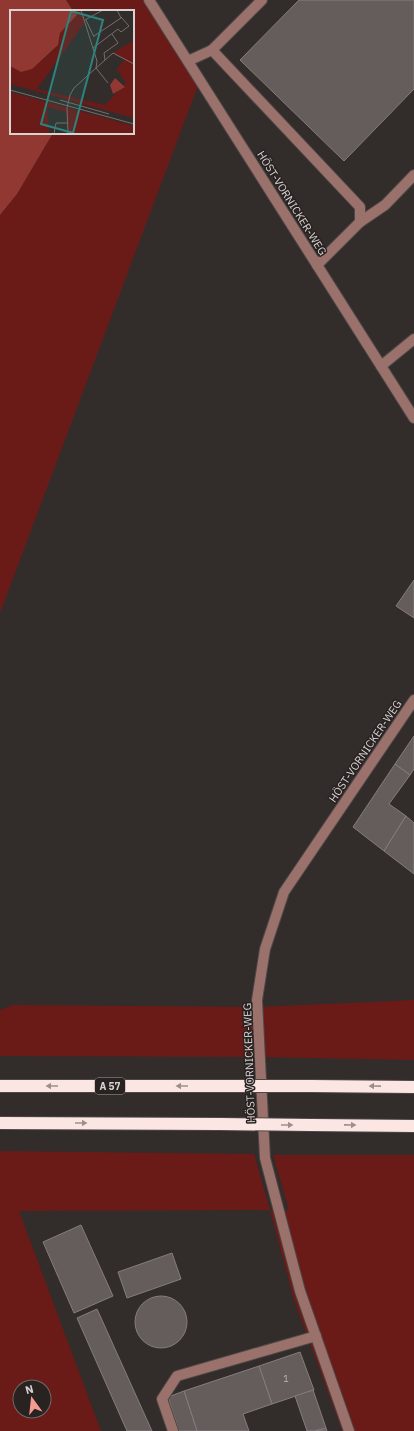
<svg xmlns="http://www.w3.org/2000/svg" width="414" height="1431" viewBox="0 0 414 1431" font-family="'IBM Plex Sans',sans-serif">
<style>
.green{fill:#6b1b17;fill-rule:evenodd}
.water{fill:#903831}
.building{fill:#645d5c;stroke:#857d7c}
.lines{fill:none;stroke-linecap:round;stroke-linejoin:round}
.minor-casing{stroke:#4d4746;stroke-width:12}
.highway-casing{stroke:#4d4746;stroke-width:14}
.minor{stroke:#9b716b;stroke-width:10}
.highway{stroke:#fce6e3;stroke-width:12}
.highway-bridge-casing{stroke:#4d4746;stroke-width:14;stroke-linecap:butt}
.highway-bridge{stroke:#fce6e3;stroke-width:12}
.oneway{fill:#9d8e8c}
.labels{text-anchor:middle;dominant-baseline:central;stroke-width:3;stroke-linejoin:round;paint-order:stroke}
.number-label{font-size:9px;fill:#bbb6b5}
.shield{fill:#282221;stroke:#a39e9e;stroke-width:1}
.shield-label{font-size:10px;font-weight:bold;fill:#d8d3d3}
.street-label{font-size:11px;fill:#d8d3d3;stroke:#282221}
.inset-road{fill:none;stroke:#746f6e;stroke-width:1}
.view{fill:#2d847d;fill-opacity:0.15;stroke:#2d847d;stroke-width:2}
.inset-edge{fill:none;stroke:#d8d3d3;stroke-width:2}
</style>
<rect width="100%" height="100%" fill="#322c2b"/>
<!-- green -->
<g class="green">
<path d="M66,0H147L200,80L0,613V215L17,194L53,133H133V11H73Z"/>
<path d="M414,1000V1060L260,1057L0,1056V1010L13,1005L258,1007Z"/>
<path d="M0,1151L254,1154L270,1210H289L273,1155H414V1431H342L294,1300L270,1210L19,1211L101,1431H0ZM20,1387H44V1411H20Z"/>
</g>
<!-- water -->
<path class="water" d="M0,0H66L73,11H11V133H53L17,194L0,215Z"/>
<!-- building -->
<g class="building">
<path d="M299,0H414V89L344,161L240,60Z"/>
<path d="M414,580V618L396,606Z"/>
<path d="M414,736V769L410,775L395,764Z"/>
<path d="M395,764L410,775L389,804L406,816L384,851L353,827Z"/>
<path d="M406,816L414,823V874L384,851Z"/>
<path d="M81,1225L113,1296L74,1313L43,1242Z"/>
<path d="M172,1253L181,1279L127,1298L118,1272Z"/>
<circle cx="161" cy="1322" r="26"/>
<path d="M97,1309L152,1431H127L77,1318Z"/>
<path d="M300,1352L314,1390L272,1404L259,1366Z"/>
<path d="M259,1366L272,1404L243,1414L249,1431H197L184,1391Z"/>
<path d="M313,1390L326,1428L315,1431H307L295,1396Z"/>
<path d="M184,1391L197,1431H179L168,1397Z"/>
<path d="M326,1428L327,1431H315Z"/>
</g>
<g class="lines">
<!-- minor casing -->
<g class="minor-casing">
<g id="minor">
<path d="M149,0L414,418"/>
<path d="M212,50L360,207V222L317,265"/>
<path d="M188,61L212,50L262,0"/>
<path d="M360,222L385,205L414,175"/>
<path d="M381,366L414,339"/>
<path d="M173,1431L162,1399L177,1376L316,1336"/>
<path d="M349,1431L300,1291L265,1158L257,1000L265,949L284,892L414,700"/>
</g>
</g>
<!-- highway casing -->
<g class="highway-casing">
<g id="highway">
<path d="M0,1086H221"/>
<path d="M310,1086L414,1087"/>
<path d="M0,1123L220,1124"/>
<path d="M311,1125L414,1126"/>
</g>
</g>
<!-- minor -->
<use href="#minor" class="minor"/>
<!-- highway -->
<use href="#highway" class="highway"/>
<!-- highway-bridge casing -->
<g class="highway-bridge-casing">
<g id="highway-bridge">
<path d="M221,1086H310"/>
<path d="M220,1124L311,1125"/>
</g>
</g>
<!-- highway-bridge -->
<use href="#highway-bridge" class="highway-bridge"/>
</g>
<!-- one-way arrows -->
<defs><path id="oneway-solid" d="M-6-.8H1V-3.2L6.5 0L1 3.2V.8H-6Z"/></defs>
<g class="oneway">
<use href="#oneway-solid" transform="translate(52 1086) rotate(180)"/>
<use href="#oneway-solid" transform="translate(182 1086) rotate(180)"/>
<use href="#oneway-solid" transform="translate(375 1086) rotate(-179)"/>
<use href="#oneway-solid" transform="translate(81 1123)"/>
<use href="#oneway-solid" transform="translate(287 1125)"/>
<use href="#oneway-solid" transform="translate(350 1125) rotate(1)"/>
</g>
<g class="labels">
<!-- number labels -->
<g class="number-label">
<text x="286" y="1378">1</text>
</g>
<!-- shield labels -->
<rect class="shield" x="95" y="1078" width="30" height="16" rx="3"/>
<g class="shield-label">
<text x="110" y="1086">A 57</text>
</g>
<!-- street labels -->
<g class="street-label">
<text transform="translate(292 203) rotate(58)">HÖST-VORNICKER-WEG</text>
<text transform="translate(365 751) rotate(-56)">HÖST-VORNICKER-WEG</text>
<text transform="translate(249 1063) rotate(-92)">HÖST-VORNICKER-WEG</text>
</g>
</g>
<!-- overview -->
<g transform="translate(10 10)">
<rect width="124" height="124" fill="#322c2b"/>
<path d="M65,0H71L75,12L27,79L95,95L116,73L107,59L115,49L103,43L124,30V108L0,74V56L11,61L34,49L48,35L50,23L67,5ZM0,82L124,116V124H58L56,102L37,97L39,124H0Z" fill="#6b1b17"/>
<path d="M0,0H65L67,5L50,23L48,35L22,59L11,62L0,56ZM105,68L115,77L103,84L100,75Z" fill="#903831"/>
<path class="inset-road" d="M75,10L93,0M76,10L84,27M84,26L111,8L107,0M83,38L108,19L111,22L119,16L111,7M95,50L94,43L108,33L102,24M98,73L86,58L103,43L124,54M0,80L124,114M50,90L99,104M44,124L46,113H57M58,124L57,98L60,85L64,78L86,58L87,51L71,0"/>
<path class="view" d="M61,1L93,10L63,123L31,114Z"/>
<rect width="124" height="124" class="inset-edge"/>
</g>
<!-- north arrow -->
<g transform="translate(32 1399) rotate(345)"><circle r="19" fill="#282221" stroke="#6e6968"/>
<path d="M0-3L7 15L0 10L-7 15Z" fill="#f59c91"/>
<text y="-6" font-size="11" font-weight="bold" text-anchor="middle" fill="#d8d3d3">N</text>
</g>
</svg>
